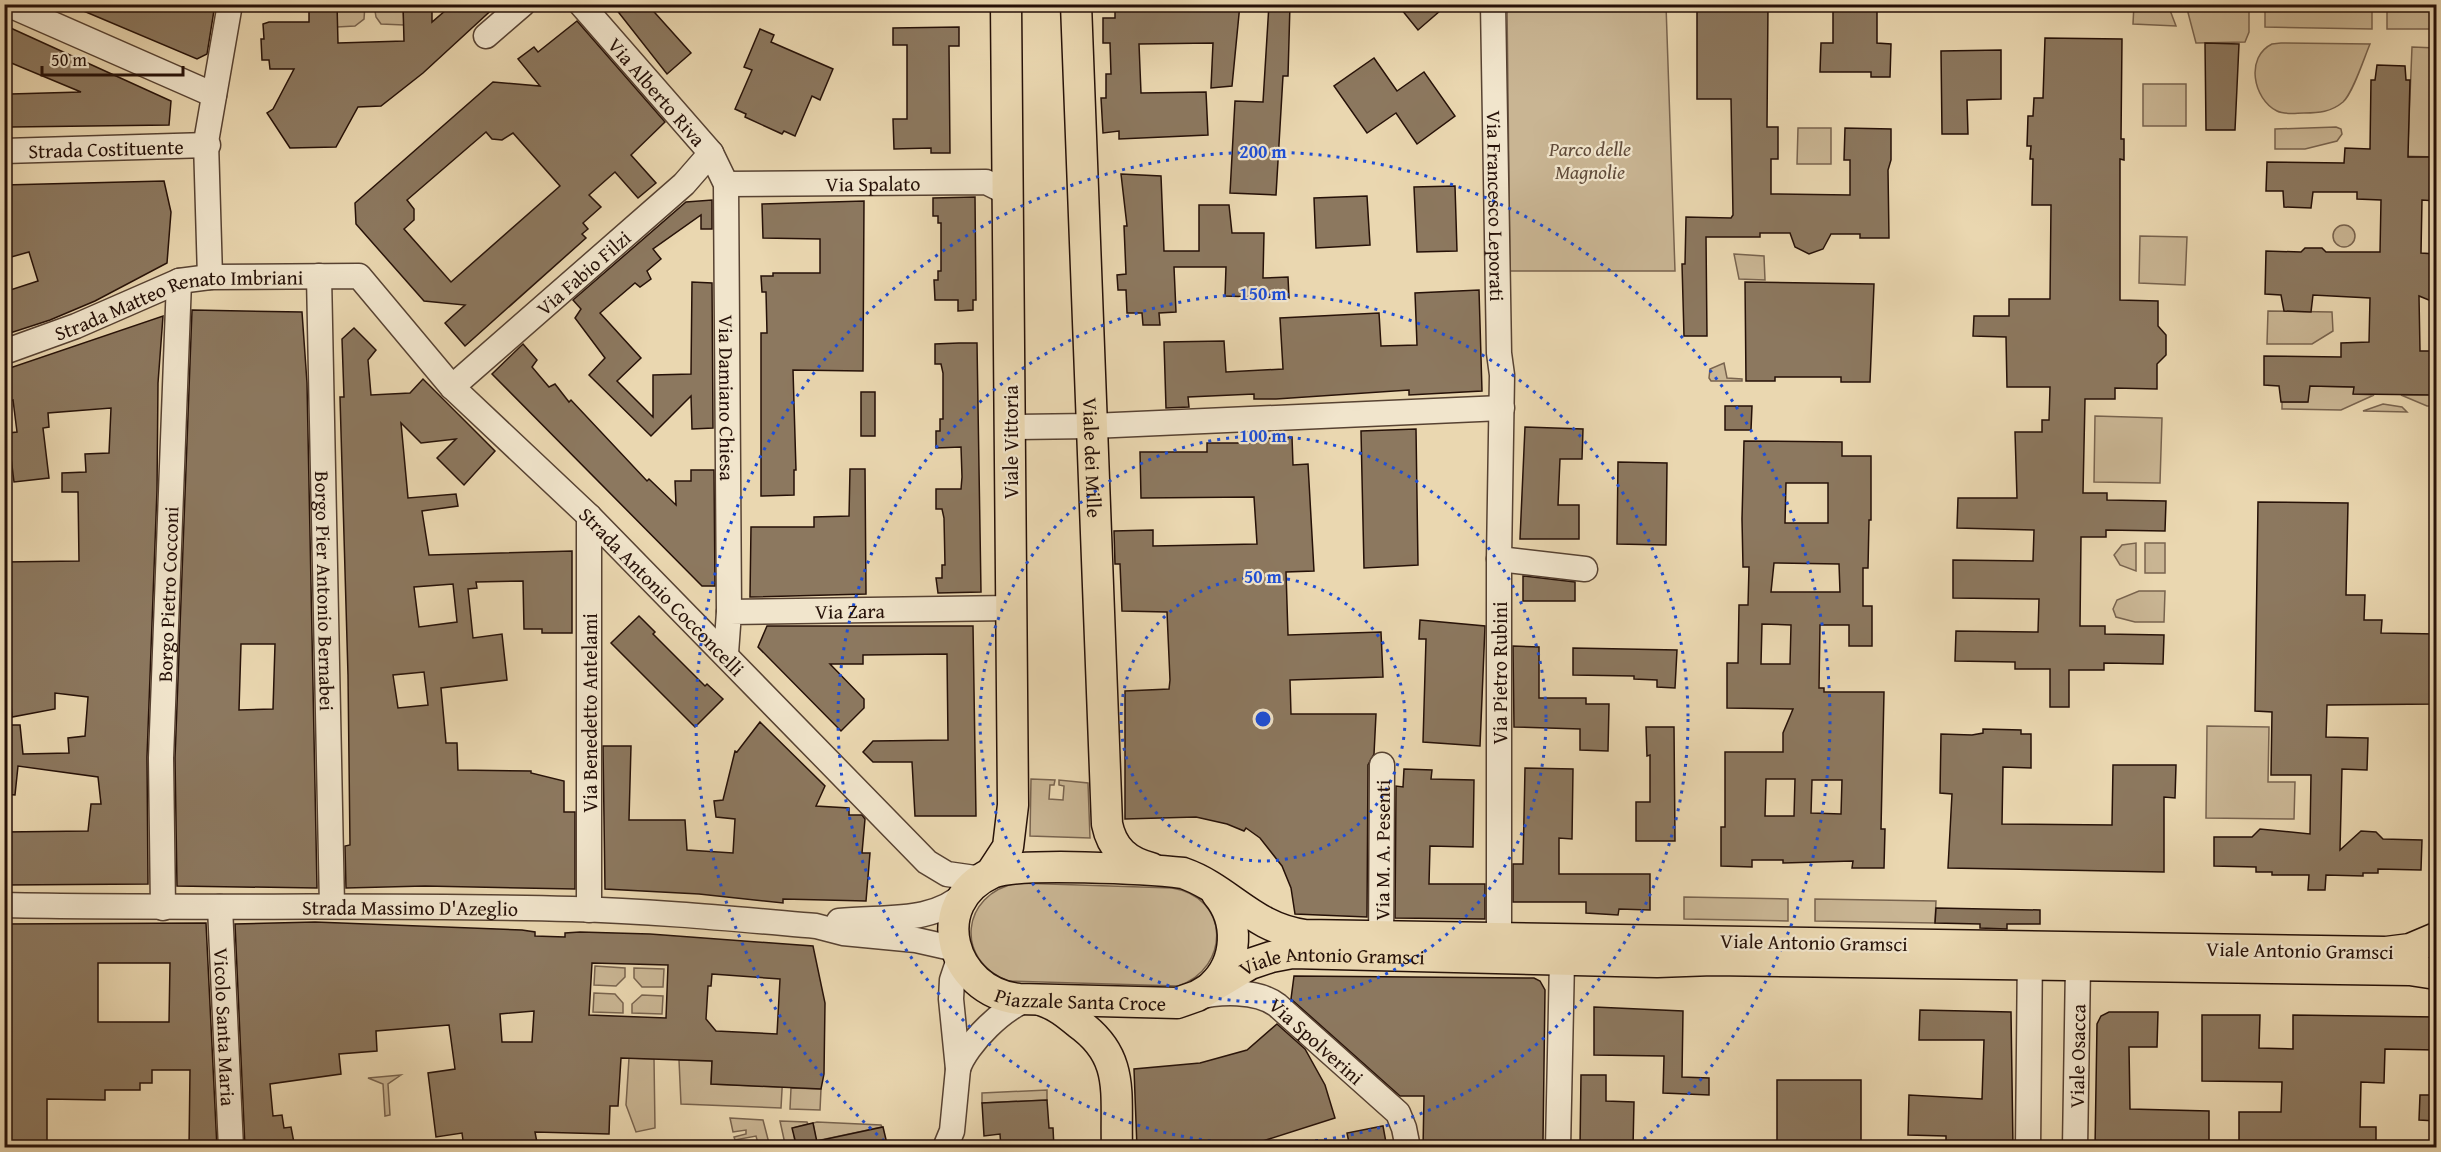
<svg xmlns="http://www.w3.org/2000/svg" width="2441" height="1152" viewBox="0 0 2441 1152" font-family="'Gentium Book Plus',serif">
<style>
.green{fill:#c9b593;stroke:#78634e;stroke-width:1.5}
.building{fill:#8c785f;stroke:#261108;stroke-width:1.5;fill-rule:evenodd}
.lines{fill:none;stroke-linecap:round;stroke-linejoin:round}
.minor-casing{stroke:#574232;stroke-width:27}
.major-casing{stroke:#261108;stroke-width:33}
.minor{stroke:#f1e5cc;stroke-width:24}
.major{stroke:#ead7b0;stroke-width:30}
.ring{fill:none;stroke:#1d4ed8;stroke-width:3;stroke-dasharray:3 6}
.labels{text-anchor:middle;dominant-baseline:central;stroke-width:4.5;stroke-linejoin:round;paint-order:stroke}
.street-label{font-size:20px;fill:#261108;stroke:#f1e5cc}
.park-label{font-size:20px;font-style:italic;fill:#5f4a39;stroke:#f1e5cc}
.centre{fill:#1d4ed8;stroke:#f1e5cc;stroke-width:3}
.ring-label{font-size:18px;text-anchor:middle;font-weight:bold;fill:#1d4ed8;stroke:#f1e5cc;stroke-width:4.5;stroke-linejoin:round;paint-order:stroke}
</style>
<rect width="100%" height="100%" fill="#ead7b0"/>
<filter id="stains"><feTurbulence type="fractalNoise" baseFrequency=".00333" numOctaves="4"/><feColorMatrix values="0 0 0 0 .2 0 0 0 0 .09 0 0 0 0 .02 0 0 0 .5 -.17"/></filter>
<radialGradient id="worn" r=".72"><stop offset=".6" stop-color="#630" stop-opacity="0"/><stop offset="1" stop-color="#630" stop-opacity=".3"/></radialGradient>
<!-- green -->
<g class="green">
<path d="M2134,4L2168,5L2176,26L2133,24Z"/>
<path d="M337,5H365L364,19L355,26L337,27Z"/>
<path d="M374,5H403L404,25L381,24L376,17Z"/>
<path d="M1507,5H1666L1675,271H1510Z"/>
<path d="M2186,5H2249V32L2245,42L2196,43Z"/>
<path d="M2265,5H2372V29L2265,27Z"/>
<rect x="2387" y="5" width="48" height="24"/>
<path d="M2272,44L2281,43L2370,44C2364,58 2353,93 2343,102C2331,112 2319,113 2304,113C2296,113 2285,115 2277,111C2253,99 2245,57 2272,44Z"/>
<path d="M2412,47L2436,48V157L2399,156L2408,145Z"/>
<rect x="2143" y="84" width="43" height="42"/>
<path d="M2336,127L2341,129L2342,134L2337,141L2305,149H2275V129Z"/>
<path d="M1798,128H1831V164H1797Z"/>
<circle cx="2344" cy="236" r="11"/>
<path d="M2140,236L2187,237L2185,285L2139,283Z"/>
<path d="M1734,254L1764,256L1765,280L1739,279Z"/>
<path d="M2268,311L2332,312L2333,331L2312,344H2267Z"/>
<path d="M1724,363L1727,378L1742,379V381H1711L1709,378L1710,369Z"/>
<path d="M2309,386L2354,387V394L2374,395L2341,410L2282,409V402H2307Z"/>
<path d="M2401,395H2436V406H2427Z"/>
<path d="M2383,404L2402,407L2407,412L2363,411Z"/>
<path d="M2095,416L2162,418L2160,483L2094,482Z"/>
<path d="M2136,543V571L2120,565L2114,555L2122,545Z"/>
<rect x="2145" y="543" width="20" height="30"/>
<path d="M2139,591H2165L2164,622H2135L2116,617L2113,609L2117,600Z"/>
<path d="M2207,726L2269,727L2268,782H2295L2294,819L2206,818Z"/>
<path d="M1031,779L1055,780L1054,785H1050L1049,799L1063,800L1064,786L1059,785V780L1088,783L1090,838L1030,836Z"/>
<path d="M1017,883L1172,888C1230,897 1231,968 1178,986L1008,981C954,960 961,894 1017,883Z"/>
<path d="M1684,897L1788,899V921L1684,919Z"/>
<path d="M1815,899L1936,901L1935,923L1815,921Z"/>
<path d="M595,966L625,968V977L616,986L594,985Z"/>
<path d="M634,968L664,969L663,987H642L634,978Z"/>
<path d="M594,993L615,994L623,1003V1013L593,1012Z"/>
<path d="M642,995L663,996L662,1014L632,1013V1004Z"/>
<path d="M629,1058L654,1059L655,1128L636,1132L626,1105Z"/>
<path d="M679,1060L712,1061L711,1084L779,1087L783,1072L781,1108L681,1104Z"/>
<path d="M401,1075L388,1084L390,1115L385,1116L383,1084L368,1078Z"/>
<path d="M791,1088L821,1089L820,1110L790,1109Z"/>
<path d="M1047,1090V1100L982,1103V1093Z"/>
<path d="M730,1118L763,1120L770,1147H759L756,1136L735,1140L734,1137L746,1134V1130L733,1132Z"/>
<path d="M780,1121L807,1122L808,1124L793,1128L795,1142L785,1144Z"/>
<path d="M817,1122L881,1125L882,1127L816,1141L813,1123Z"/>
<path d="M538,1144L620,1145L621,1147L538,1148Z"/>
</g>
<!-- building -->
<g class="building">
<path d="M67,4H167L184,11L186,4H215L207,54L197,59Z"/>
<path d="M309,4H337L338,43L404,41L403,4H432V22L453,4H498L423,73L381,106L358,107L336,147L290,148L267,113L273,109L294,69H270L269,60H262L261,39H264L263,24L269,22H309Z"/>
<path d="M612,4H647L691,53L667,74Z"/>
<path d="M1115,4H1240L1232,86L1211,88L1213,43L1139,44L1141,93L1206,92L1208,135L1119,139V131L1103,133L1101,98H1106V74H1111L1110,43H1103V18H1115Z"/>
<path d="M1269,4H1290L1288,76H1283L1276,195L1230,193L1235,101L1263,102Z"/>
<path d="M1397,4H1448L1418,30Z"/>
<path d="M1697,4H1768L1767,127H1778V159H1771V194L1850,195V160H1844L1845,128L1891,129V160L1888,170L1889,238H1860V234H1831L1823,249L1809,254L1795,247L1790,233H1760V237H1706L1707,336H1684L1682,264H1685L1686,217L1731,218L1733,215L1731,99H1697Z"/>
<path d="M1833,4H1877V43L1891,44L1890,77H1871V72H1820L1821,43H1833Z"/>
<path d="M577,21L665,122L631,155L656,183L638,198L615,172L589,195L601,207L583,223L588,229L582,234L586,238L465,346L445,323L465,305L424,301L356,224L355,203L493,82L540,86L518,59L534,47L538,52ZM486,132L492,139L502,140L513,133L560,186L451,282L404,229L414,220V209L407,200Z"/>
<path d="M4,25L171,101L169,125L11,127V94L81,92L4,60Z"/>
<path d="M959,27V46H949L950,153H931V148L894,149L893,119H907V45H893V28Z"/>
<path d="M760,29L774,35L771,42L833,69L820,100L812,96L795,136L784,131L782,134L745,117L746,114L735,109L752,70L744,67Z"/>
<path d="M2045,38L2122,39L2121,139H2124V160L2120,159V300L2158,301V326L2166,335V355L2157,364V389L2115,388V399H2085L2083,493H2107V500L2166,501L2165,531L2106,530V537H2081L2080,626H2105V634L2164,635L2163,664L2104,663V670H2069V707H2050V669H2015V662L1955,661L1956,631L2038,632L2039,599L1953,598V560L2033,561L2034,530L1957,528L1958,498H2017L2015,432H2042V420H2049L2050,387H2007L2006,337L1973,336L1974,316H2009V299H2050L2051,205H2032L2033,159H2030L2031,146H2027L2028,116H2033L2034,98H2043Z"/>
<path d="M2205,43L2239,44L2235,130H2206Z"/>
<path d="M2001,50V99L1967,100L1968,134H1942L1941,51Z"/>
<path d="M1374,58L1397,91L1424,72L1455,116L1417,144L1396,113L1367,133L1334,86Z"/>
<path d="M2377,65L2405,66L2406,80H2410L2408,157H2436V201L2422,200L2421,253L2436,254V303L2419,296L2420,351H2436V395L2353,394L2354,387L2310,386L2308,402H2281L2279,386L2264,385V356L2341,357V343L2369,342L2370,298L2313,295L2311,312L2284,311L2281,295L2265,294L2266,251L2301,252L2305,248H2322L2326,252H2380L2381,200L2357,199V192H2313L2311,208L2284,207L2283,191H2266L2267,162L2344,163L2345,148L2370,149L2371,80H2375Z"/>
<path d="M1121,174L1161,176L1164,251H1199V205H1229L1232,233H1264L1263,278L1288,277L1289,298L1225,296L1226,267H1174L1176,312L1159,313L1160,325H1143L1142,313H1127L1126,290H1118L1117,275L1126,274L1124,226H1127Z"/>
<path d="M164,181L171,212L167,263L95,301L50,320L4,335V292L38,281L29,252L4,259V185Z"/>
<path d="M1455,186L1457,251L1417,252L1414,187Z"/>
<path d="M1367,196L1370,245L1316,248L1314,198Z"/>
<path d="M975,197L976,300H973V310L958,311V300H935L934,280H938V271H941V223H938V216H933V198Z"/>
<path d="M712,200V229H701V215L653,249L661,259L647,271L651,279L640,287L635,283L600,313L641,358L617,381L653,417V375L691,374L692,282L712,283L713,428L692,429L691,396L651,436L589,375L605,358L575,318L581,309L573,300L686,202Z"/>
<path d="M864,201L863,371L793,370L796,470H794V495L761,496V333H767L766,292H762L761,276H773V273H820V239L763,238L762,204Z"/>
<path d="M1745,282L1874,284L1870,382H1841V377H1775V381H1746Z"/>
<path d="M1479,290L1482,391L1409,395V390L1276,399H1254V394L1188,397L1189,407L1166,408L1164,342L1224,341L1226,372L1283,369L1280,318L1379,313L1381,346L1417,345L1415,293Z"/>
<path d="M192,310L302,312L307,383L317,888L177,886L175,758ZM241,644H275L273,709L239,710Z"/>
<path d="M163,316L158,383L157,490L147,757L148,884L4,885V832L88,831L91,804H101L98,777L18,766L15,795L4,794V725H20L23,754L69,753L68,738L85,736L88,697L55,693V709L12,717L10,692H4V562L79,561L78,492H62V473L86,472L85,454L109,453L111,408L48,413L49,427L43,428L49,478L14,482L8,433L17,432L13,400L4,403V370Z"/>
<path d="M354,328L376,350L368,360L371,395L410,393L423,379L495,451L464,485L437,458L456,439L421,443L401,423L408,498L456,494L458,506L422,511L429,555L572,551V633H542V629H524L523,581L476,582L477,588L468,589L473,638L502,634L507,680L441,688L446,743H457L458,770L531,771V773L564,781V812H575V889L425,886L346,888L345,846L350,845L348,675L340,397H344L342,339ZM453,584L457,622L419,627L414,587ZM424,672L428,705L398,708L393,675Z"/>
<path d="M959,343H977L981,592L938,593L936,578H942V565H945L944,518L942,509H936V489H961L962,477L961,447L936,448V431H940V419H943V373L941,364H935V344Z"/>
<path d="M523,344L537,360L532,367L549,387L555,384L569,402L571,400L647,481L649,479L676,505L675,481H691V470H714L715,586H702L492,374Z"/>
<rect x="861" y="392" width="14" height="44"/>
<path d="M1725,406H1752L1751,430H1725Z"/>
<path d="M1525,427L1583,429L1582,459H1560L1558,505H1579V539H1520Z"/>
<path d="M1416,429L1418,565L1364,568L1361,431Z"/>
<path d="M1292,437L1293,465L1308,464L1314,571L1286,572L1288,635L1381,632L1383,677L1290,680L1291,714H1376L1374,754L1368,765L1367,917L1295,914L1291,888L1282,866L1260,838L1246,828L1244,831L1227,824L1196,817L1125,819V691L1169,689L1170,680L1167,612L1122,611L1120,564H1115L1114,531L1153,530V546L1257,544L1254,497L1141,498L1140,452H1207V443H1256V439Z"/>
<path d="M1744,441L1842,442V456H1871V520H1869L1868,568H1863V606H1872V646H1849V625H1820L1819,688H1824V692H1884L1881,829H1885L1884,868H1852L1853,861L1783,863V860H1752V867L1721,866V827H1725V752H1783V733L1793,709L1727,708V663H1738L1739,605H1748L1749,567H1743L1742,519ZM1786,483H1828V523H1785ZM1774,563L1839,564L1840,592H1771ZM1762,624L1791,625L1790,664H1761ZM1766,779H1795L1794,816H1765ZM1812,780H1842L1841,814L1811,813Z"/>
<path d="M1618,462L1667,463L1666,545L1617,544Z"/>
<path d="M850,469H865L866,594L750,597L751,527H814V517L849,516Z"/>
<path d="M2258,502L2348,503L2346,595H2365L2364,620H2382L2381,633L2436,634V704L2327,705L2326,737L2368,738L2367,770L2342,769L2340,850L2361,831L2376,832L2383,839L2422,840L2421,870L2378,869V873H2363V876L2326,875L2325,890H2308L2309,875H2272V872H2256V867L2214,866V837H2252L2260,829L2310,834L2311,775H2271L2272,712L2255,711Z"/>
<path d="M1523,576L1575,582V601H1523Z"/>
<path d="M639,616L655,632L653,634L705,686L707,684L723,699L695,727L611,643Z"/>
<path d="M1420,620L1485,626L1480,746L1423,742L1426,639H1419Z"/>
<path d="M767,626H973L976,816H915L912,762H873L863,752L873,741L948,740L947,654L863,655V664H830L864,699V708L841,731L758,647Z"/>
<path d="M1513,646L1539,647V698H1586V704H1609L1608,751L1580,750V729L1514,727Z"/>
<path d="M1573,648L1677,650L1675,688L1657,687V680L1634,679V676L1573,675Z"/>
<path d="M760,722L825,786L816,806L849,808V815H862L865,819L862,853H870L866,901L783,899V903L699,894L605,889L603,746H631L629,820H685L687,850L733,853L735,819L716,817L714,801L723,800L735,751L737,752Z"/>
<path d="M1646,727H1674L1675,841H1636V802H1650V755L1647,756Z"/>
<path d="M1983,729L2021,730V734H2031V768L2003,767L2002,824L2112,825L2113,765H2176L2175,798L2164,797V872L1948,868L1952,794L1940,793L1941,734L1972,735L1983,733Z"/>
<path d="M1525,768L1573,769L1572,839L1559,838V874H1650V910L1619,909L1618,915L1586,913V902H1513V864H1523Z"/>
<path d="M1404,769L1432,770L1431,779L1474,780L1473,847L1430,846L1429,884H1485V919L1395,918L1396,786L1403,787Z"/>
<path d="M1936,908L2040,910V924H2007V929L1980,928V924L1935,923Z"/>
<path d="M315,922L522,930L535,932V936L565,937V933L580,932L650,934L813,946L825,1003L824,1074L821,1089L711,1084L712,1061L621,1058L618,1106H610L609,1134L535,1132L538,1148H464L462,1133L436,1137L428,1073L455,1069L449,1025L376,1031L377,1051L339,1054L341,1074L270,1084L273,1116L282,1115L284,1128L291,1127L295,1148H245L235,924ZM592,963L668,965L666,1018L589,1015ZM712,974L780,979L777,1034L716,1031L706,1019L708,986H711ZM534,1011L532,1042H502L500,1014Z"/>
<path d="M206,923L217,1148H189L190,1070H152V1083H140V1090H105V1100L47,1099V1148H9L10,1071H4V924ZM98,963H170L169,1022H98Z"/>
<path d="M1294,976L1534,978L1540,981L1545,990L1543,1141H1525V1148H1423L1424,1096H1400L1291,999Z"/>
<path d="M1594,1007L1683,1011L1682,1077L1709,1078V1095L1663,1093L1664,1056L1594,1055Z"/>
<path d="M1920,1010L2011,1012L2013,1148H1946V1136L1908,1135L1909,1095L1982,1099L1984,1040H1919Z"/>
<path d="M2109,1012H2158L2157,1047H2129L2130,1109L2209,1111V1148H2095L2097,1024L2101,1016Z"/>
<path d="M2202,1015H2260L2259,1048L2293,1049V1015L2436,1017V1050L2385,1049L2384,1083L2361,1082L2360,1127H2376V1148H2336V1144H2312V1142H2267V1148H2239V1112H2281L2282,1082L2202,1081Z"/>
<path d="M1277,1024L1305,1049L1325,1085L1335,1118L1241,1148H1137L1134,1069L1200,1063L1247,1050Z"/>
<path d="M1581,1075H1606V1101L1634,1102L1633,1148H1580Z"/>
<rect x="1777" y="1080" width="84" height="68"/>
<path d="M2420,1095H2436V1121L2419,1120Z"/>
<path d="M1047,1100L1049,1128H1053L1054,1148H1001L1000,1134L984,1136L982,1103Z"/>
<path d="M813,1123L818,1147L817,1141L883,1127L888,1148H797L792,1128Z"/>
<path d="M1383,1126L1387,1148H1350L1347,1133Z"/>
</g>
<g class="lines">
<!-- minor casing -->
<g class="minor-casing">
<g id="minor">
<path d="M7,4L214,95"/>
<path id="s1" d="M581,4L711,153L726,184L729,612"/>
<path id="s2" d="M1493,4L1499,353L1502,375L1499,559V956"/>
<path d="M486,36L523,4"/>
<path id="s3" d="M4,151L208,145"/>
<path id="s4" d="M726,184L986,182L1002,190L1008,203"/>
<path id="s5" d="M319,276L332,906"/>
<path d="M210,277L206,142L230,4"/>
<path id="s6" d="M4,352L76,326L179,281L210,277L359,276L452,387L589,516L927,862L947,874L982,879"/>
<path id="s7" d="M452,387L684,184L711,153"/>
<path d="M1010,427L1092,426L1502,408"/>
<path d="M589,516V910"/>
<path d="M1499,559L1585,569"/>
<path id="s8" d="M726,653L729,612L1011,608"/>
<path id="s9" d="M4,905C194,909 383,904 572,909C653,911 735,919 816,926L843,933L916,940L956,949"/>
<path id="s10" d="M220,907L231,1148"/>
<path id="s11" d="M163,908L161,758L179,281"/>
<path d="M839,921C885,916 932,925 968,891"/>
<path id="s12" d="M1381,954L1382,765"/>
<path id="s13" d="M1195,998C1219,991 1257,990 1277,1005L1398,1113L1404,1128L1408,1148"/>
<path d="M958,1069C965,1045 1007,1003 1031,999"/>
<path d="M945,1148L952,1131L958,1069L951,999L952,980L959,959"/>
<path d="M1558,1148L1562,960L1565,952L1573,951"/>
<path d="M2028,1148L2030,949"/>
<path id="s14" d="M2075,1148L2078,965"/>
</g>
</g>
<!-- major casing -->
<g class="major-casing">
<g id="major">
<path id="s15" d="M1076,4L1107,824C1112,849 1127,862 1151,868"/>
<path d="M991,873L1008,847L1013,805L1006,4"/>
<path id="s16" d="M2436,938L2410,949L2386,952L1305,935C1252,928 1229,889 1183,873C1150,869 1018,862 992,873C926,903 951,992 1019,999L1177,1003L1197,996L1250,964L1271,957L1292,953L1657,962L1713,960L2410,970L2436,974"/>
<path d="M1212,986C1238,962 1240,921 1217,894"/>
<path d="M1043,1001C1056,1005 1067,1014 1078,1023C1126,1057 1115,1094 1117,1148"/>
</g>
</g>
<!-- minor -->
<use href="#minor" class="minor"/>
<!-- major -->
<use href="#major" class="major"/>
</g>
<!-- distance rings -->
<g class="ring">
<circle cx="1263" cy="719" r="142"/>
<circle cx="1263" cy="719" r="283"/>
<circle cx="1263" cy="719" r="425"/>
<path d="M891 1147A567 567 0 1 1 1635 1147"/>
</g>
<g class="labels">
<!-- street labels -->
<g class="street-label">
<text stroke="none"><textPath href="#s1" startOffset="116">Via Alberto Riva</textPath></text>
<text stroke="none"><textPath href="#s3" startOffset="102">Strada Costituente</textPath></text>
<text stroke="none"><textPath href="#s4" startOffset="147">Via Spalato</textPath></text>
<text stroke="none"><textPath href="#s2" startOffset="202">Via Francesco Leporati</textPath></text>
<text stroke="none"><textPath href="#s7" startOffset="174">Via Fabio Filzi</textPath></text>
<text stroke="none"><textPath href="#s6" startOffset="184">Strada Matteo Renato Imbriani</textPath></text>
<text stroke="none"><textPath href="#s1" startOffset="446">Via Damiano Chiesa</textPath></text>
<text transform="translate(1010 442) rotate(-90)">Viale Vittoria</text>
<text stroke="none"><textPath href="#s15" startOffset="454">Viale dei Mille</textPath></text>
<text stroke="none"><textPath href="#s6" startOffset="807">Strada Antonio Cocconcelli</textPath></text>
<text stroke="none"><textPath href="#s5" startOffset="315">Borgo Pier Antonio Bernabei</textPath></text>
<text stroke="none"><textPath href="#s11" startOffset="314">Borgo Pietro Cocconi</textPath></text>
<text stroke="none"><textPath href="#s8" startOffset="162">Via Zara</textPath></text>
<text transform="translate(1499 673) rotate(-90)">Via Pietro Rubini</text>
<text transform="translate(589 713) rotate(-90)">Via Benedetto Antelami</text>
<text stroke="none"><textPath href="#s12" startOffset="104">Via M. A. Pesenti</textPath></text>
<text stroke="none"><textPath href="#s9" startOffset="406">Strada Massimo D'Azeglio</textPath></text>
<text transform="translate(1814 942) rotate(1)">Viale Antonio Gramsci</text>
<text transform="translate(2300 950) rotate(1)">Viale Antonio Gramsci</text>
<text stroke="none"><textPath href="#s16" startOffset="1964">Viale Antonio Gramsci</textPath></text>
<text stroke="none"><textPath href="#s16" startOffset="1702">Piazzale Santa Croce</textPath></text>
<text stroke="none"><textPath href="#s10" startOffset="120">Vicolo Santa Maria</textPath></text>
<text stroke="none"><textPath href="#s13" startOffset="138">Via Spolverini</textPath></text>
<text stroke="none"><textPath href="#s14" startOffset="92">Viale Osacca</textPath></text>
</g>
<!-- park labels -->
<g class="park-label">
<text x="1590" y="148">Parco delle<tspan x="1590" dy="23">Magnolie</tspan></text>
</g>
</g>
<circle cx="1263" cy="719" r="9" class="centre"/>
<g class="ring-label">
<text x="1263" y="158">200 m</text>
<text x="1263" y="300">150 m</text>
<text x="1263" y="442">100 m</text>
<text x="1263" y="583">50 m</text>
</g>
<!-- margin -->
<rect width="2441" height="1152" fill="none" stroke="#ead7b0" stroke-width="24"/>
<rect x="6" y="6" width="2429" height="1140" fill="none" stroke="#261108" stroke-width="3"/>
<rect x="12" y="12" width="2417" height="1128" fill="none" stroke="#261108" stroke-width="1.5"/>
<!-- scale -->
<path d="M42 66v9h141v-9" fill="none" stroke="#261108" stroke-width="3"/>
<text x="51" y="66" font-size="18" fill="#261108" stroke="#f1e5cc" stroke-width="4.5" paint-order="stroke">50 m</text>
<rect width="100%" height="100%" filter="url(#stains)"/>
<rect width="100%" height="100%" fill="url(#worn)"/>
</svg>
